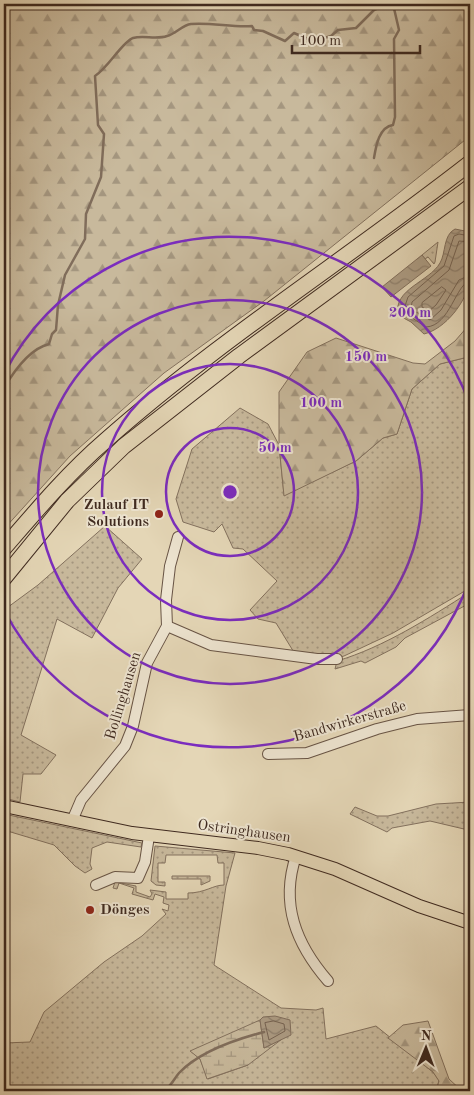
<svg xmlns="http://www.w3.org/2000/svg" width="474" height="1095" viewBox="0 0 474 1095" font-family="'Old Standard TT',serif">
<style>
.green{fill:url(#green-dots);stroke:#83715e;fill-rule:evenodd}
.forest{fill:url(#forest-firs);stroke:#83715e}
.wetland{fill:url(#wetland-marsh);stroke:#83715e}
.water{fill:url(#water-waves);stroke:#806d5b}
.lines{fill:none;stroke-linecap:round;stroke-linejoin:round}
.shore{stroke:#756251;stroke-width:1}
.stream{stroke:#806d5b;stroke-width:2.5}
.minor-casing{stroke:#685445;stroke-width:12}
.major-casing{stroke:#3e291f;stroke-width:14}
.highway-casing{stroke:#3e291f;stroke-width:17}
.minor{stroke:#ede4d0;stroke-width:10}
.major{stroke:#e4d6b6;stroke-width:12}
.highway{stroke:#e4d6b6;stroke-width:15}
.ring{fill:none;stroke:#7b2cbf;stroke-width:2.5}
.poi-dot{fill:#8f2418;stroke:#ede4d0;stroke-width:2}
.labels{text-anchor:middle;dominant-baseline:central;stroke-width:4;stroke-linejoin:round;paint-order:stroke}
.poi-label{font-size:15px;font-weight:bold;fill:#3e291f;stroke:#ede4d0;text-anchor:end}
.street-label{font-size:15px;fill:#3e291f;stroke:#ede4d0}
.centre{fill:#7b2cbf;stroke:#ede4d0;stroke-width:2.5}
.ring-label{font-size:15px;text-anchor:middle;font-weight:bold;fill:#7b2cbf;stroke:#ede4d0;stroke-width:4;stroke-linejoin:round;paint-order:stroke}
</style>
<defs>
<pattern id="green-dots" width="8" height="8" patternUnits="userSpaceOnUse" patternTransform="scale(1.25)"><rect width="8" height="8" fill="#c8b99c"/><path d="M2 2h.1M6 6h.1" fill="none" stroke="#a4967f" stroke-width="1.8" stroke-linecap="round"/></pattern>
<pattern id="forest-firs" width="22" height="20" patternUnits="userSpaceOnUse" patternTransform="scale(1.25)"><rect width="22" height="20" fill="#c8b99c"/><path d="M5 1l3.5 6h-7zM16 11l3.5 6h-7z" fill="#a4967f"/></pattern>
<pattern id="wetland-marsh" width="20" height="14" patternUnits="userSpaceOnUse" patternTransform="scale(1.25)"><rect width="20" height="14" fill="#c8b99c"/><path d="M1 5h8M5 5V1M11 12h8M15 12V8" fill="none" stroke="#a4967f"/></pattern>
<pattern id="water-waves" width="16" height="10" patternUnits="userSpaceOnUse" patternTransform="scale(1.25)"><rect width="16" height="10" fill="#ac9b83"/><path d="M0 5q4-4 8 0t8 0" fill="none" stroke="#8d7e6b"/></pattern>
</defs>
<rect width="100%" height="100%" fill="#e4d6b6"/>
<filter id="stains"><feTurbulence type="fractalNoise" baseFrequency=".004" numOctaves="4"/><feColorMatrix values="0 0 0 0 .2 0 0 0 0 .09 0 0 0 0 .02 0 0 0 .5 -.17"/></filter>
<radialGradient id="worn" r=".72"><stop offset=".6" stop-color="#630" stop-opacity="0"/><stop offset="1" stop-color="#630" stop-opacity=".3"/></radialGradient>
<!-- green -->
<g class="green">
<path d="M438,242L435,262L434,264L428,257L425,259L422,255Z"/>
<path d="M464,358L470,362V588L393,633L344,656L336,658L295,654L276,623L258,619L250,610L277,581L243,549L233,548L222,524L214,532L183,522L176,499L192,449L240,408L268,424L279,445L284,495L356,461L383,438L397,434L412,389L440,364Z"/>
<path d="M105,526L142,559L118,588L92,638L57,619L21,735L56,755L41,774H23L20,802L4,798V610L38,585Z"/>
<path d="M470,592V603L405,638L396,647L365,663L361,661L335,669L337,661C384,647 429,618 470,592Z"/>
<path d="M470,802V825L464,829L430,821L392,828L387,832L350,814L355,807L377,816H388L436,804Z"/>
<path d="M4,814L142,843L141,847L107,842L92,848L90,864L92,869L85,873L75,866L54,845L4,830Z"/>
<path d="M155,846L235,853L226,886L214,965L281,1008L316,1010L323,1008L326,1039L376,1026L433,1072L439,1080L437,1088L433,1091H4V1043L30,1042L44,1012L104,962L142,936L166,914L162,909L168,911L169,905L163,903L164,897L155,894L153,900L132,894L134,888L119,883L117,889L113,888L115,882L136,886V892L150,897L152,894L150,890L166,892V899H188V893C205,893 213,885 224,885V863H218L217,855H166L165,863H158V882H165V886L156,885L151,881ZM191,1051L248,1065L208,1079L200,1059Z"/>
<path d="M172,876H210V881L201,885V879H172Z"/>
</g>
<!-- forest -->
<g class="forest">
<path d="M4,4H470V136L264,301L164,373L70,456L4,529Z"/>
<path d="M470,305V362L464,358L440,364L412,389L397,434L383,438L356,461L284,496L279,445V392L307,352L336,338L413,363L425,364L455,341L468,326L465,314Z"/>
<path d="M428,1021L449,1079L462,1091H433L437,1088L439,1081L433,1072L388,1038L403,1025Z"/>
</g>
<!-- wetland -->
<path class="wetland" d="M260,1020L264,1048L282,1039L248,1065L207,1079L200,1059L190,1051Z"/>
<!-- water -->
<g class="water">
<path d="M455,229L470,232C470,247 472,264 470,279C467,302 445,329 424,334L411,322L398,315C393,289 429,282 440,263C446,253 443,235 455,229Z"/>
<path d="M422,255L431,266L391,297L382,287Z"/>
<path d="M275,1016L290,1020L291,1035L264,1048L260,1020L263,1017Z"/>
</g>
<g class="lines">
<!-- shore -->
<g class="shore">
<path d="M470,236L459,234L454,236L444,266L408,297L403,312L426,327C450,326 456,283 470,281"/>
<path d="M470,242L459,241L449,270L412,302L411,309L430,320L441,310L459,280L470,275"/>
<path d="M442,287L446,290L436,305L429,311L422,307V303Z"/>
<path d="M274,1021L284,1024L285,1031L269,1040L265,1023Z"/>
</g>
<!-- stream -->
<g class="stream">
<path d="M374,158C376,146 379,127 393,125L395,117L394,39L399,30L393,4"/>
<path d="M4,388C14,371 29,349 49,344L52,334L56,330L58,305L65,275L85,239L86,214L101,177L104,134L98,125L95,76C108,68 123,41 133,38C144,35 156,40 167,36C176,34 182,25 191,24C210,22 235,28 252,26L254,30L263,31L285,41L294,33L308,39L318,40L331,36L338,30L356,28L374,10L387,4"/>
<path d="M164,1091C171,1086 174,1079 179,1073C199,1052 237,1039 264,1032"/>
</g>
<!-- minor casing -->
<g class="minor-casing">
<g id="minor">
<path d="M167,626L211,645L317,659H337"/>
<path d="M268,754L307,753L377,729L417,719L470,715"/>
<path d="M72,821L81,800L125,746L133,726L147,663L167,626L166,600L170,566L178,537"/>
<path d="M296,856C280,904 296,944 328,981"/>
<path d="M96,885L115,877L138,878L145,862L149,836"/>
</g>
</g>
<!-- major casing -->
<g class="major-casing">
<path id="major" d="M4,806L132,833L258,848L288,854L335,869L419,906L470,923"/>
</g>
<!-- highway casing -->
<g class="highway-casing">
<g id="highway">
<path d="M4,548C36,511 68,473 105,441C220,339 350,257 470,163"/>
<path d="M4,578L67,501L124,446L239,356L470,187"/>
</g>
</g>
<!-- minor -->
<use href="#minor" class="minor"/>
<!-- major -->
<use href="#major" class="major"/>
<!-- highway -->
<use href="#highway" class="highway"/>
</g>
<!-- distance rings -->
<g class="ring">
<circle cx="230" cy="492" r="64"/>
<circle cx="230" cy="492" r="128"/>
<circle cx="230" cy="492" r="192"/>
<path d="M470 579A255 255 0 0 1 4 610M4 374A255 255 0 0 1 470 405"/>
</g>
<!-- markers -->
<g class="poi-dot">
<circle cx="159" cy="514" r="5"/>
<circle cx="90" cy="910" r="5"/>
</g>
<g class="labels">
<!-- poi labels -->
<g class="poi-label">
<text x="149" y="505">Zulauf IT<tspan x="149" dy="17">Solutions</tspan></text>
<text x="100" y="910" text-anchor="start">Dönges</text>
</g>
<!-- street labels -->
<g class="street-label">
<text transform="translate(124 696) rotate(-73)">Bollinghausen</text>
<text transform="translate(350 722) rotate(-16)">Bandwirkerstraße</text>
<text transform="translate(244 832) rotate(8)">Ostringhausen</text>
</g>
</g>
<circle cx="230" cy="492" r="8" class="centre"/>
<g class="ring-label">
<text x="410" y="317">200 m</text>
<text x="366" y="361">150 m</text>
<text x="321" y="407">100 m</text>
<text x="275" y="452">50 m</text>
</g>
<!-- margin -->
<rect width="474" height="1095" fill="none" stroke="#e4d6b6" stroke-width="20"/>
<rect x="5" y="5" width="464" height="1085" fill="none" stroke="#3e291f" stroke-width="2.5"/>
<rect x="10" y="10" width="454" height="1075" fill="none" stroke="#3e291f"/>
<!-- north arrow -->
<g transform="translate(426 1048) rotate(1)" stroke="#ede4d0" stroke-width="4" paint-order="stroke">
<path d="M0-4L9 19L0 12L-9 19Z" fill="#3e291f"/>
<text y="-8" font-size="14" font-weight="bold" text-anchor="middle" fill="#3e291f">N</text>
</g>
<!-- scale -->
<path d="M292 45v8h128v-8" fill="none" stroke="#3e291f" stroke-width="2.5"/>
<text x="299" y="45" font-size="15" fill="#3e291f" stroke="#ede4d0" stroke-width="4" paint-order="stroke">100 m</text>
<rect width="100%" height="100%" filter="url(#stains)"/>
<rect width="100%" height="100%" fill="url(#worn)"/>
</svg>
